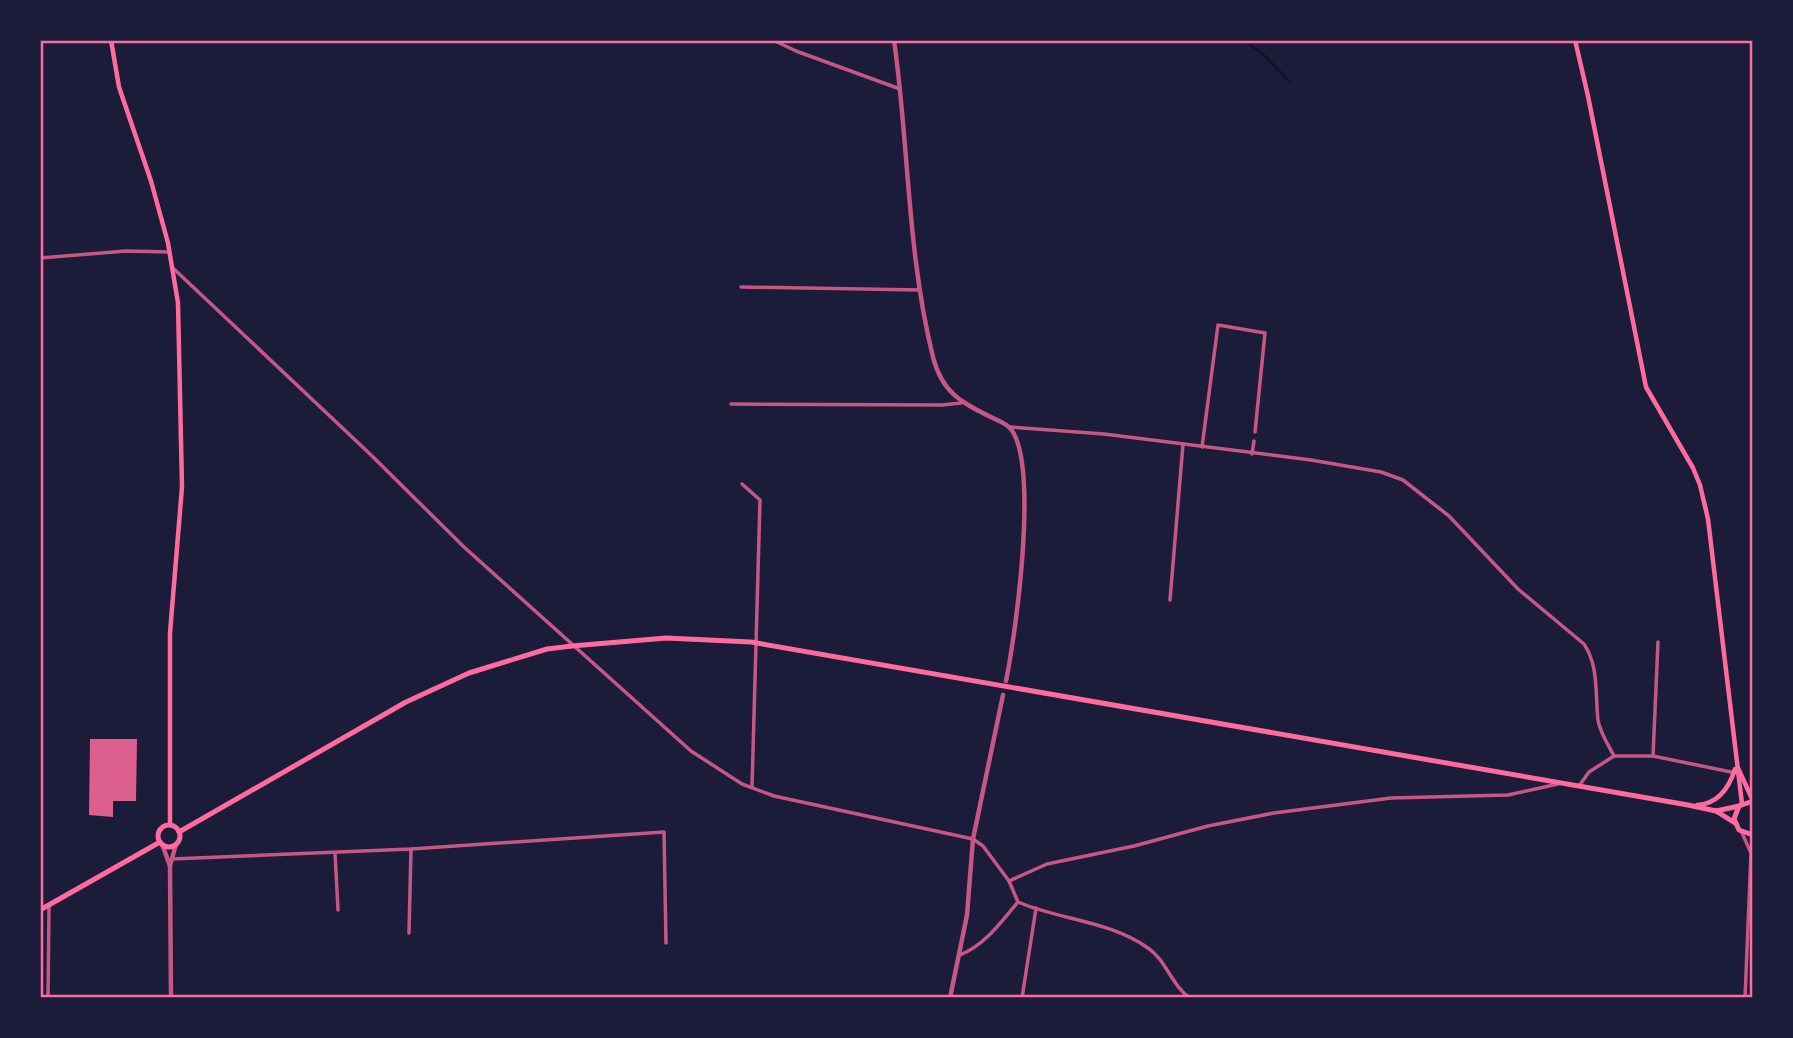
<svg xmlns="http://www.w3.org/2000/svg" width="1793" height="1038" viewBox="0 0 1793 1038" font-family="Barlow,sans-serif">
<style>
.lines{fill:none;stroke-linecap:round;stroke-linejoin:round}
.stream{stroke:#12122b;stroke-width:2.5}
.building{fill:#dd5f8e}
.minor{stroke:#c65784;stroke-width:3.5}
.tertiary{stroke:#c65784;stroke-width:4.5}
.secondary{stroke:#ff6b9d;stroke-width:4.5}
.primary{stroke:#ff6b9d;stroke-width:5}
.neatline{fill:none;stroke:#ff6b9d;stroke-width:2.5}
</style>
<rect width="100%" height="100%" fill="#1b1b3a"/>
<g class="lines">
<!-- stream -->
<path class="stream" d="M1244,40L1266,57L1290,82"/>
</g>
<!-- building -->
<path class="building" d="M90,739H137L136,801H113V817L89,815Z"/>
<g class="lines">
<!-- minor -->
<g class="minor">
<path d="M773,40L796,51L900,89"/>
<path d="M40,258L126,251L170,252"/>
<path d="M174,269L370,454L464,547L691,751L742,784L774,796L973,839L983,846L1009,881L1018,902C1060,920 1110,921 1148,948C1166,960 1172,986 1190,998"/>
<path d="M741,287L920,290"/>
<path d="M731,404L942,405L961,403"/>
<path d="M1010,427L1104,434L1311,460L1381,472L1403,480L1449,516L1518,589L1584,644C1599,666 1595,694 1598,720C1600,733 1608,744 1614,756L1589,772L1579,786"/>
<path d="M1202,447L1218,325L1265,333L1255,432"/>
<path d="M1252,454L1254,441"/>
<path d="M742,484L760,500L752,787"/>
<path d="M1170,600L1183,444"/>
<path d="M1614,756H1653L1736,773"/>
<path d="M1653,756L1658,642"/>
<path d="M1742,833L1751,853L1745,998"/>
<path d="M335,853L338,910"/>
<path d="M172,859L411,849L664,832L666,943"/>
<path d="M1009,881L1047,864L1134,846L1208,826L1274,813L1391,798L1508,795L1558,784"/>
<path d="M409,933L411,849"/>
<path d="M960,955C986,944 1000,923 1018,902"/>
<path d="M48,998L49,906"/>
<path d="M1022,998L1036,908"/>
</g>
<!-- tertiary -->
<g class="tertiary">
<path d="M894,40C909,145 907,253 933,357C942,393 962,403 993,418C999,421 1007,424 1011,429C1039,467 1016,632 1006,681"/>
<path d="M162,844L170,866"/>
<path d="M171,998L170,866L176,844"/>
<path d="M950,998L967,915L973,839L1003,695"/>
</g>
<!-- secondary -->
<g class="secondary">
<path d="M111,40L119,87L151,181L168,243L178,303L182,487L170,633V825"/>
<path d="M1575,40L1588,96L1646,387L1693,468L1700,485L1708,519L1742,804"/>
<path d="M1738,768L1753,801"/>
<path d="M1697,805C1718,804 1729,788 1735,769"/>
</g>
<!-- primary -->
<g class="primary">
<path d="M1753,801L1739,806L1734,819L1739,830L1753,835"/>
<path d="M1716,811L1739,806"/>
<circle cx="169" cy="836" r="11"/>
<path d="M179,832L406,702L469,673L547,649L572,646L666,638L751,642L1688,805L1716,811L1735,823"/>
<path d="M40,910L160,842"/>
</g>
</g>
<!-- border -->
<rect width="1793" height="1038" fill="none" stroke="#1b1b3a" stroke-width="84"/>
<rect x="42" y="42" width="1709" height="954" class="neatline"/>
</svg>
